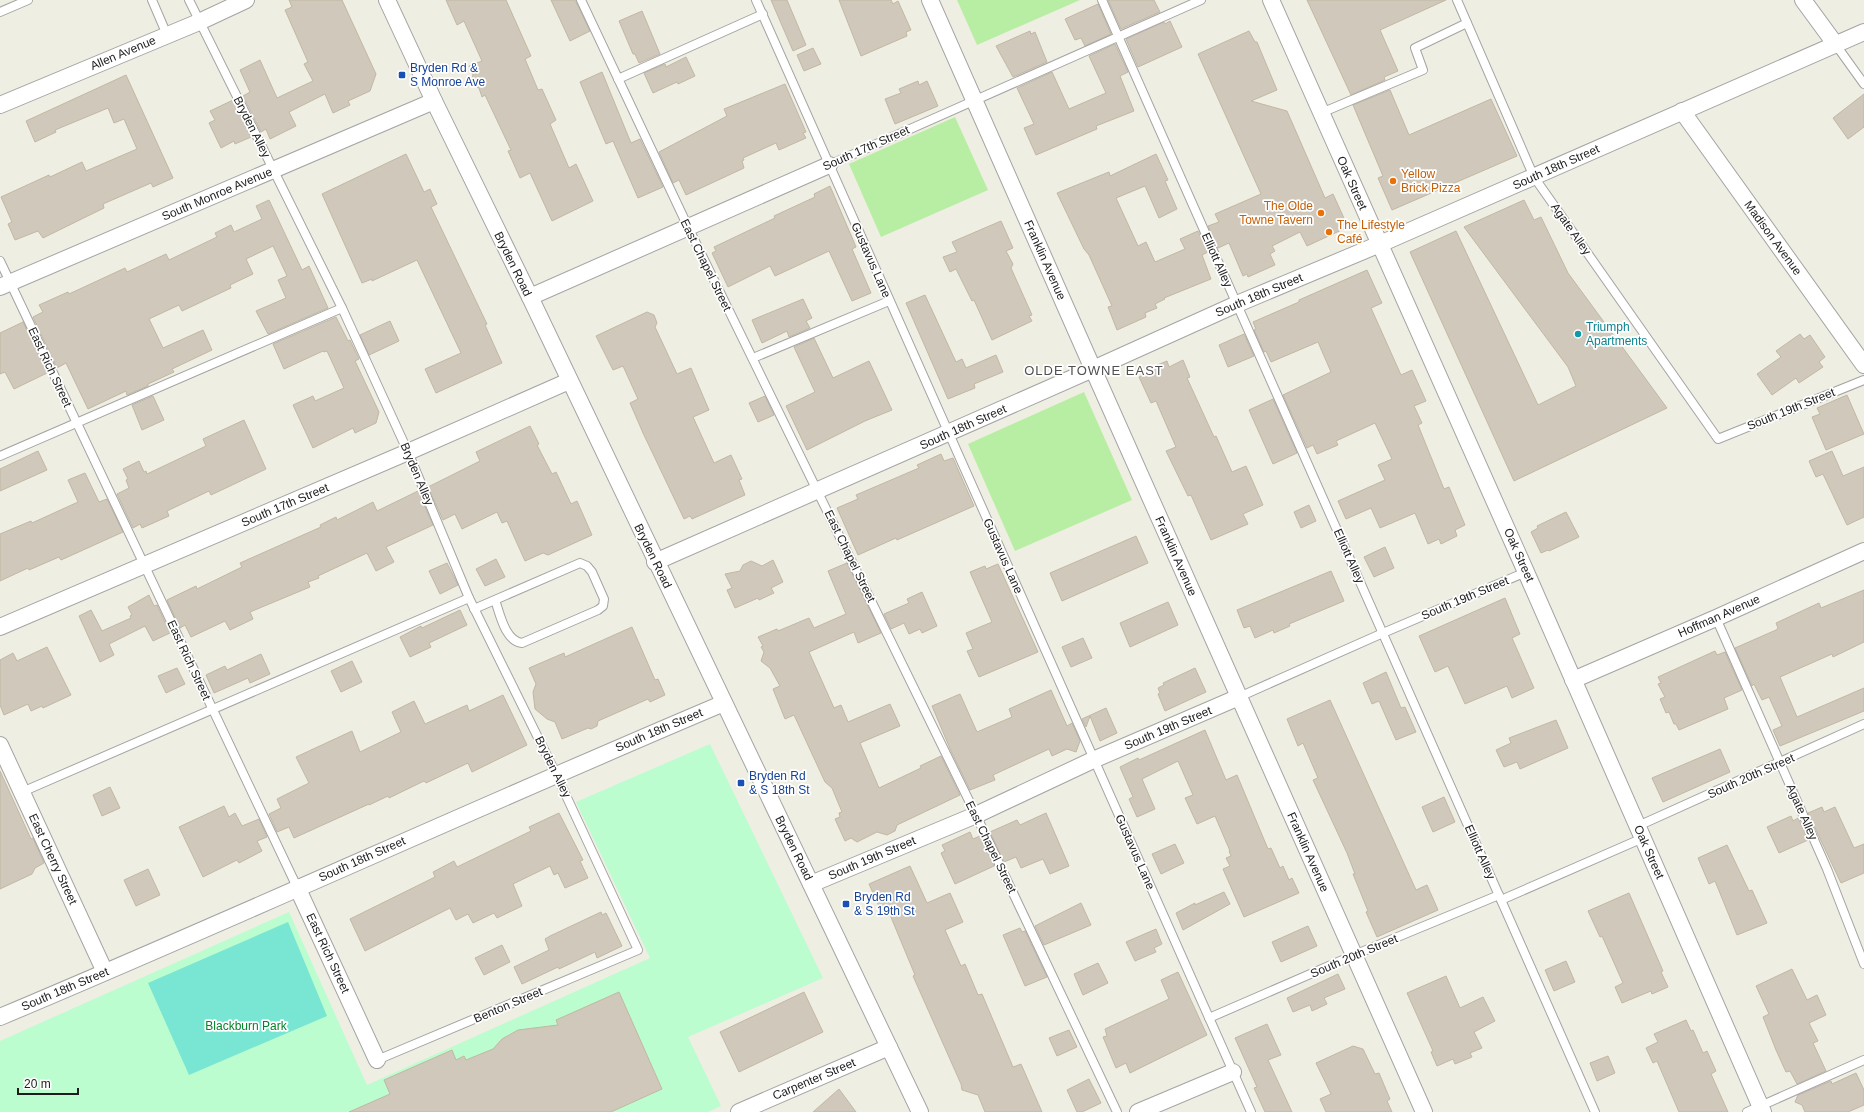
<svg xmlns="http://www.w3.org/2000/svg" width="1864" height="1112" viewBox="0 0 1864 1112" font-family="Helvetica,sans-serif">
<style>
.grass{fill:#b8eea3}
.park{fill:#bbfdcf}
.pitch{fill:#79e5d3}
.building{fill:#cfc8bb;stroke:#c2b7a3}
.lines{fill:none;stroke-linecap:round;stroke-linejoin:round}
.lane-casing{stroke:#a4a4a4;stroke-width:10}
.street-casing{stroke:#a4a4a4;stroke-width:18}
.lane{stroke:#fff;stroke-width:8}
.street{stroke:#fff;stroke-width:16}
.transit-dot{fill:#1a4fb4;stroke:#fff;stroke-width:1.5}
.food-dot{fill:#e8710a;stroke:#fff;stroke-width:1.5}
.culture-dot{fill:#0f9aa8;stroke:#fff;stroke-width:1.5}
.labels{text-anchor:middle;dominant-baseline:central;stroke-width:3.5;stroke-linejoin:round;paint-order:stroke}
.street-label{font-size:12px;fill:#1d1d1d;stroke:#fff}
.transit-label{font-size:12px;fill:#164399;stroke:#fff;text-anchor:start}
.food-label{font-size:12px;fill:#c56008;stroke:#fff;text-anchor:start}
.culture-label{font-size:12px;fill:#0d838f;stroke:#fff;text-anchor:start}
.park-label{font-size:12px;fill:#03832a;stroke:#fff}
.neighbourhood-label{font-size:13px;letter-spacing:1px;fill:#505050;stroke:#fff}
</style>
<rect width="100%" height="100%" fill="#efeee2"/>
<!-- grass -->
<g class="grass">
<path d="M957,0H1080L977,45Z"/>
<path d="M955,117L988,190L881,237L849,164Z"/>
<path d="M1084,392L1132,500L1015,551L968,444Z"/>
</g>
<!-- park -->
<path class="park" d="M710,744L823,978L688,1037L721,1106L708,1112H0V1041L289,912L367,1085L650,958L576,802Z"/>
<!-- pitch -->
<path class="pitch" d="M288,922L327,1016L189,1075L148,983Z"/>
<!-- building -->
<g class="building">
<path d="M289,0H342L376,74L370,91L348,101L350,105L333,113L325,94L289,112L296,126L270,139L266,129L261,132L243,96L250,92L240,70L260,60L277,98L313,81L304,64L308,62L285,10L292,7Z"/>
<path d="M446,0H506L531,56L525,59L538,90L542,89L556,120L550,124L569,168L576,164L593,201L552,221L530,173L520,178L508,151L511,150L485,95L482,97L479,88L474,86L472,78L473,75L469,66L482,61L464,21L457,25Z"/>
<path d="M551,0H575L590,31L570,41Z"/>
<path d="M771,0H787L806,45L793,51Z"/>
<path d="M839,0H891L893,4L898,1L911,30L906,32L907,36L861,56Z"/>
<path d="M1108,0H1154L1160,12L1121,29Z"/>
<path d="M1307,0H1446L1380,30L1398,71L1384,77L1385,80L1351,95Z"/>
<path d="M1098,4L1111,34L1085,46L1081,38L1075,40L1065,19Z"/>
<path d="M642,11L660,54L639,63L635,54H633L619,21Z"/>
<path d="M1170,21L1182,47L1138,67L1126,39L1164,22L1165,24Z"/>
<path d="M1030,31L1031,34L1035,32L1047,62L1013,77L996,46Z"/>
<path d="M1249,31L1255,42H1257L1277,90L1251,101L1287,111L1325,198L1333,194L1348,227L1307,246L1300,232L1272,246L1275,251L1270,254L1275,265L1248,277L1247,274L1243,276L1229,243L1218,248L1208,226L1219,222L1215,214L1261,194L1198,54Z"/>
<path d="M1115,44L1128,72L1120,76L1134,111L1096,126L1097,129L1036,155L1024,128L1034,124L1017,88L1052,72L1069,109L1106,93L1089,56Z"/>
<path d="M813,48L821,64L804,71L797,55Z"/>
<path d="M686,57L695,76L678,84L677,82L653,93L644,73L665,64L666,67Z"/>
<path d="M602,72L631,143L640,139L663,187L638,198L613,141L606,144L580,82Z"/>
<path d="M126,75L173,178L153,187L151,183L103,204L104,208L43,238L38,231L15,240L8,224L12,222L1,197L49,175L50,177L82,162L86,171L137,149L124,119L114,123L108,108L55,130L56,132L35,142L26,121Z"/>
<path d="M918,81L919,85L927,81L938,106L895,124L885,99L901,93L899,89Z"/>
<path d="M785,84L806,132L803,133L806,138L779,150L776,143L743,158L744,160L742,161L744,168L686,195L679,180L673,183L659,152L727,116L724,109Z"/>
<path d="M1390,90L1409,135L1491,99L1517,156L1392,210L1378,178L1383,176L1353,105Z"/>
<path d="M1864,94V127L1848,139L1833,118Z"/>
<path d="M233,100L251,137L235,144L234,141L221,148L209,123L215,120L210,111Z"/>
<path d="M406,154L424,192L430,189L437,204L431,207L487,324L485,325L502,363L436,393L425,369L461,353L417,260L372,281V279L362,283L322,194Z"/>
<path d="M1156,154L1168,180L1165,181L1177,209L1159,218L1145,186L1116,198L1138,246L1146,242L1155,262L1185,249L1180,239L1198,231L1208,252L1202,255L1211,279L1164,298L1165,299L1155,304L1157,308L1145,313L1146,317L1117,330L1108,307L1112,306L1089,255L1084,249L1057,193L1109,172L1110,176Z"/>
<path d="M830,186L856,247L852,249L871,293L852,301L829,251L775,276L770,266L728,287L712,253L716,251L714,247L775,218L774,216L815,197L814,194Z"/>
<path d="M269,200L302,270L309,266L328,308L268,334L256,311L286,298L278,280L287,276L273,246L246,259L253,274L230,285L231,288L182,311L179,305L149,319L163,348L203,330L212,350L172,369L174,372L148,384V386L127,395L126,391L88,409L66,363L57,368L33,317L43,312L39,305L68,292L69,294L125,268L127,272L166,254L169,260L217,237L215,233L231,225L234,232L262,219L256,206Z"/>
<path d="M1524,200L1534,220L1541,217L1568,273L1667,408L1514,481L1410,252L1456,231L1538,405L1576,386L1568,367L1464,227Z"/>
<path d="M1001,221L1013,248L1006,251L1013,264L1011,268L1032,315L1029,316L1032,321L992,340L974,300L972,301L956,269L950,272L943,257L957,252L952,242Z"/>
<path d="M1367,270L1382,303L1371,308L1401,375L1412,370L1426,401L1414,406L1422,423L1418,425L1444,489L1449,487L1465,525L1455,530L1457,536L1441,544L1439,539L1428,544L1415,513L1380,528L1371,508L1346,519L1338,501L1385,480L1378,465L1392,459L1375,423L1336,441L1338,445L1317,454L1313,445L1307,448L1283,395L1331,372L1318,342L1271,362L1266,351L1264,352L1254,330L1256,329L1253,322L1299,302V300Z"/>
<path d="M925,295L956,362L962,359L966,368L996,355L1003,372L974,384L975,388L948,399L906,303Z"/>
<path d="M803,299L812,318L806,321L810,328L789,337L787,331L762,343L752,320Z"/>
<path d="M647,312L654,315L657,323L655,327L677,374L691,368L709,410L693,417L714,463L731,455L742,479L739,480L745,495L692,519L690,516L684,519L643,433L630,403L638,399L623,366L613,370L596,336Z"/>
<path d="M336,317L348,341L350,340L359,359L355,361L379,412L376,423L355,433L353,428L313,448L293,405L313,396L315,401L344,388L327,351L324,352L323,351L284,369L273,344Z"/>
<path d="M390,321L399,341L369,355L360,335Z"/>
<path d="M23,322L47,373L14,389L5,372L0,374V333Z"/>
<path d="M1244,334L1254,356L1228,367L1219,345Z"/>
<path d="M1800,334L1804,339L1810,335L1825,357L1819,362L1823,367L1799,383L1796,378L1772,395L1757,374L1781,357L1776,351Z"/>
<path d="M814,338L833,378L869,361L892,410L865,421L807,450L786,406L815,392L794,347Z"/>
<path d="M1183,360L1190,377L1187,378L1214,437L1216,436L1232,472L1246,466L1263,505L1243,514L1248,524L1211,540L1191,495L1188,496L1166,451L1176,447L1156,401L1151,403L1139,377L1151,371L1150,368L1167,361L1169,367Z"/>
<path d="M1847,395L1864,434L1826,450L1812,417L1820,414L1817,408Z"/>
<path d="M153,396L164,420L142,430L132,405Z"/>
<path d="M765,396L774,415L758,422L749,403Z"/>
<path d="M1273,399L1297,453L1273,464L1249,410Z"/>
<path d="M244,420L266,469L211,495L209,491L167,511L169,516L142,528L140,524L133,528L117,494L129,488L126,480L128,479L123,469L139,461L144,472L146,471L147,474L206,446L203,439Z"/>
<path d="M530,426L539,444L537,445L552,474L556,472L571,504L577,501L592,535L548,555L543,553L525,561L507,521L502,523L497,512L462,529L455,514L443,520L428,487L480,461L476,452Z"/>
<path d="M38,451L47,470L0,491V469Z"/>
<path d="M1832,451L1843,476L1864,467V517L1847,525L1823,474L1816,477L1809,461Z"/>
<path d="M941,454L944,461L953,458L974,506L897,540L896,538L858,555L837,508L858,499L856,495L919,468L917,465Z"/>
<path d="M85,473L99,502L107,499L123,532L61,560L59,557L29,570L28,568L0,581V534L31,521L32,523L78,502L68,480Z"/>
<path d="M418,491L433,525L386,547L394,562L376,571L367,553L318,576L319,578L308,582L310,587L250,612L253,619L230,630L225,621L191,637L185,625L180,628L167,600L196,586L197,589L242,567L240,563L321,527L320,525L336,517L337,520L373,502L377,511Z"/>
<path d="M1309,505L1316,521L1301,528L1294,512Z"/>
<path d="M1566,512L1579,537L1549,551L1548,550L1541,553L1531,532L1538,528L1537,526Z"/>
<path d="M1136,536L1148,563L1062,601L1050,573Z"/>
<path d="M1385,547L1394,568L1374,577L1364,557Z"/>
<path d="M496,559L505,577L485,586L476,569Z"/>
<path d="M773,560L783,582L771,588L774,593L759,600L758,598L735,608L727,590L732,588L725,574L740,571L743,565L751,561L762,566Z"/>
<path d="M447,563L458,585L440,594L429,571Z"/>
<path d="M847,563L881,633L858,643L854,632L809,652L834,708L841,705L848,722L890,704L900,726L860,743L879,788L921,768L920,766L941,756L960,795L897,825L895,831L887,835L877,832L857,842L851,838L845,841L835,819L840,817L839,813L842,812L832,788L825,782L794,715L785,719L773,689L780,686L770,668L761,661L764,652L761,647L763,646L758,637L777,629L778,631L809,618L814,628L846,614L828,571Z"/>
<path d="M998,564L1038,652L979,677L967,651L973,649L966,633L992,622L970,572L985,566L986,569Z"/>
<path d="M1331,571L1344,601L1289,624L1290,626L1274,633L1273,630L1255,638L1250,626L1244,628L1237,610Z"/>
<path d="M1864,590V642L1833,657L1832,654L1780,677L1797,717L1864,688V711L1780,746L1773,730L1782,726L1769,697L1762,700L1754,684L1752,686L1735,648L1776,630L1778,628L1776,623L1819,603L1821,608Z"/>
<path d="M922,592L937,626L922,633L920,629L909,634L904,623L891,629L884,614L909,603L907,599Z"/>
<path d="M149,595L154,606L157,605L170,633L153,641L145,626L109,644L114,655L100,662L79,616L91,610L102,631L131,618L130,616L132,615L128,607Z"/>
<path d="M1505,598L1520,634L1512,638L1534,688L1512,698L1507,686L1465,704L1448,666L1435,672L1419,636Z"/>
<path d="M1168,602L1178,625L1130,647L1120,623Z"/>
<path d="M460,610L467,625L429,643L431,647L410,657L400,637L421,626L422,628Z"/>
<path d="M632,627L655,680L658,679L665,695L650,702L648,699L598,721L597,726L591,729L588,728L562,739L555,722L547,719L535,709L533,692L536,684L529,668L564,653L565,657Z"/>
<path d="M1083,638L1092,658L1071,667L1062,647Z"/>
<path d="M47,647L71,695L43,708L42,706L31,711L28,704L4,715L0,705V660L13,653L17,661Z"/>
<path d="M1715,651L1717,655L1725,652L1742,690L1724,698L1728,709L1679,730L1676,724H1674L1669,712L1666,713L1660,699L1665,697L1658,684L1661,683L1658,677Z"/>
<path d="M261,654L270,674L250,683L248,678L214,693L206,675L225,666L227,670Z"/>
<path d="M352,661L362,682L341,692L331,671Z"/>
<path d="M177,668L185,684L166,693L158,676Z"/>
<path d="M1195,668L1206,692L1165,711L1158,694L1160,693L1158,688L1164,685L1163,683Z"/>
<path d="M1386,672L1401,708L1405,707L1416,732L1396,740L1379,701L1372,704L1363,683Z"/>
<path d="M1051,690L1067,726L1072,723L1080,741L1076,752L1067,749L1052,756L1049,749L993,775L995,780L970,790L951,751L932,706L960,694L977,732L1012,717L1009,709Z"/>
<path d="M503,695L527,745L472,772L468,763L426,783L424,781L389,798L388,796L369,805V804L294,838L289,827L277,832L269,814L281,808L277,799L309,783L296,757L352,731L360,752L401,732L392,712L414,701L425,724L467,705L469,711Z"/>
<path d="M1330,700L1416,890L1427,885L1438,910L1377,937L1366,912L1368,911L1353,874H1355L1347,853L1313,780L1318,778L1303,743L1298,746L1287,719Z"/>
<path d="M1106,708L1117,733L1100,741L1090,716L1086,727L1082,719Z"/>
<path d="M1556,720L1568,748L1520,769L1517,762L1504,767L1496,750L1511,743L1509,738Z"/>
<path d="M1205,730L1226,780L1237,775L1268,849L1271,848L1280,868L1283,866L1289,880L1292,878L1299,893L1244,917L1223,869L1230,866L1226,858L1231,856L1229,851H1230L1215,816L1197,824L1185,798L1193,795L1178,761L1142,779L1155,809L1137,817L1129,799L1133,797L1120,767L1138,758L1139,760Z"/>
<path d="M1720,749L1730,772L1663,802L1652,778Z"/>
<path d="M0,771L31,839L33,838L44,863L35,868L32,874L0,889Z"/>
<path d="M110,787L120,808L102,816L93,795Z"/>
<path d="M1444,797L1455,822L1433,832L1422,807Z"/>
<path d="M224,806L229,817L235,813L242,826L259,819L267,837L257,841L262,851L239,863L237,860L203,877L179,827Z"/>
<path d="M1822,807L1824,812L1835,807L1854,848L1864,844V873L1841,883L1808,813Z"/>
<path d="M559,813L583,860L580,861L588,878L565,888L558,873L554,875L550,866L513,884L522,906L497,918L494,913L473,923L468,914L456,920L450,908L365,951L350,919L435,877L433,872L454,861L457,867L531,831L529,827Z"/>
<path d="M1046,813L1069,866L1050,874L1043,859L1021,868L1016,857L1004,862L990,832L1017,820L1020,825Z"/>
<path d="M1791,816L1793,821L1798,818L1808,840L1779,853L1767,827Z"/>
<path d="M970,832L973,839L980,836L994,866L955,884L941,853L945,851L942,845Z"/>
<path d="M1175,844L1184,863L1161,874L1152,854Z"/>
<path d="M1727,845L1749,891L1752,890L1767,923L1737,935L1715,881L1709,884L1698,858Z"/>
<path d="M910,866L927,903L950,893L963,922L945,930L961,966L965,964L978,995L982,994L1013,1067L1021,1064L1042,1112H985L978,1095L962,1090L961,1084L913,976L915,975L888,910L882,913L869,884Z"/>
<path d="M148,869L160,895L136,906L124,880Z"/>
<path d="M1224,892L1230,904L1183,930L1176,913L1195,903V905Z"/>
<path d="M1629,893L1663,971L1661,972L1668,987L1652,994L1651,991L1622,1003L1615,987L1623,983L1602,936L1600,937L1588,911Z"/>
<path d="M1081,903L1091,925L1044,945L1035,926Z"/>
<path d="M601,912L602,915L606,913L622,946L597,958L595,952L559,969L558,967L522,984L514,967L549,950L545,939L550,936Z"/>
<path d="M1308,926L1317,946L1281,962L1272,942Z"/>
<path d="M1020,928L1022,932L1025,931L1047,977L1025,986L1003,935Z"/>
<path d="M1156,929L1162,944L1154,948L1156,952L1135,961L1126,942Z"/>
<path d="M502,945L510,962L484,975L475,958Z"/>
<path d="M1566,961L1575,982L1554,991L1545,970Z"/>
<path d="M1098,963L1108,983L1083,995L1074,974Z"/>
<path d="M1792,969L1807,1000L1817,995L1826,1015L1809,1023L1818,1041L1813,1043L1826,1071L1797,1084L1790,1071L1786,1072L1776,1050L1763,1017L1769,1014L1756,986Z"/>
<path d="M1178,972L1207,1035L1130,1073L1126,1063L1116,1068L1103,1037L1107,1036L1105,1029L1169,999L1161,980Z"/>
<path d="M1338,974L1345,989L1324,998L1327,1004L1312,1011L1310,1005L1293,1012L1287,998Z"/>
<path d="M1446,976L1460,1008L1483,997L1495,1021L1474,1032L1482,1048L1470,1053L1472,1057L1455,1064L1453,1059L1437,1066L1431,1052L1433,1051L1407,993Z"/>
<path d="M619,992L662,1089L611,1112H349L390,1094L384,1080L452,1050L456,1060L464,1056L466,1060L493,1049L502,1039L518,1030L558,1025L556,1020Z"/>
<path d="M804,992L823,1032L739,1072L720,1032Z"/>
<path d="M1686,1020L1691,1031L1693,1030L1703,1053L1707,1051L1716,1071L1711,1074L1728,1112H1679L1657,1061L1653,1063L1646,1048L1658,1042L1654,1034Z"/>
<path d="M1267,1024L1281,1055L1268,1060L1292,1112H1265L1254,1088L1257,1087L1235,1038Z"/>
<path d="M1069,1030L1077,1047L1057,1056L1049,1038Z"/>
<path d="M1353,1046L1363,1049L1375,1074L1379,1073L1390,1099L1387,1101L1392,1112H1326L1320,1099L1331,1094L1316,1063Z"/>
<path d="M1608,1056L1615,1073L1597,1081L1590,1063Z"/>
<path d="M1856,1073L1864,1090V1105L1848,1112H1805L1802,1105L1795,1102L1798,1095L1831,1081L1832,1084Z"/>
<path d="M1089,1079L1101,1103L1082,1112H1077L1067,1090Z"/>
<path d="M839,1089L856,1112H813Z"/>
</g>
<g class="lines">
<!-- lane casing -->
<g class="lane-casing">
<g id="lane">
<path d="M152,0L167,35"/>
<path d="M189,0L342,308L408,452L469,598L556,774L638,950L377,1060"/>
<path d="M581,0L688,227L976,815L1117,1112"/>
<path d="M756,0L1251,1112"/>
<path d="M1102,0L1595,1112"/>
<path d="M1457,0L1534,177L1718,439L1864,380"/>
<path d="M0,12L28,0"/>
<path d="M1836,45L1864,84"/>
<path d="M618,79L763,14"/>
<path d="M1321,113L1423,70L1415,48L1467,23"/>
<path d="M829,165L1201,0"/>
<path d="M0,261L297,887"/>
<path d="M753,358L889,301"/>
<path d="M0,456L342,308"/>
<path d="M474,609L580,563L587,566L592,572L604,599L603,606L598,610L522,643C505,641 500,614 495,600"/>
<path d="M1716,618L1827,869L1864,964"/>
<path d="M1239,697L1383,633L1526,572"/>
<path d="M22,792L469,598"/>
<path d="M1638,826L1864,724"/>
<path d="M1501,900L1643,838"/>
<path d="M1209,1018L1354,955L1499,895"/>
<path d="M1747,1112L1864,1060"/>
</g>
</g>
<!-- street casing -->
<g class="street-casing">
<g id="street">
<path d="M387,0L434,101L530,297L920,1112"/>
<path d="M930,0L1093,369L1424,1112"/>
<path d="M1271,0L1526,572L1763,1112"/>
<path d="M1803,0L1836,45"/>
<path d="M0,105L199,22L246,0"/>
<path d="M1682,111L1864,365"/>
<path d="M0,287L434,101"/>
<path d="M530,297L829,165"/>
<path d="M655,562L1093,369L1237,304L1380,244L1864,32"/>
<path d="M0,627L408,452L569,381"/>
<path d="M1573,680L1716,618L1864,551"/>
<path d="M0,745L105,972"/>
<path d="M811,884L976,815L1093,760L1239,697"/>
<path d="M297,887L377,1060"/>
<path d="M0,1017C243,915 482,805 724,703"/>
<path d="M739,1112L889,1047"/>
<path d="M1138,1112L1233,1072"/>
</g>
</g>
<!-- lane -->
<use href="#lane" class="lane"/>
<!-- street -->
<use href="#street" class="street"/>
</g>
<!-- markers -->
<g class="transit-dot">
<rect x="398" y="71" width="8" height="8" rx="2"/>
<rect x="737" y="779" width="8" height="8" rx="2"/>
<rect x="842" y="900" width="8" height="8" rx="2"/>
</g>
<g class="food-dot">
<circle cx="1393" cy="181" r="4"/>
<circle cx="1321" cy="213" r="4"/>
<circle cx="1329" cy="232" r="4"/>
</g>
<circle class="culture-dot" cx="1578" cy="334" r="4"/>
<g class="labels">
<!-- street labels -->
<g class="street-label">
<text transform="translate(123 53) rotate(-23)">Allen Avenue</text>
<text transform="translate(252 127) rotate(63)">Bryden Alley</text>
<text transform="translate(866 148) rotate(-24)">South 17th Street</text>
<text transform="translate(1556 167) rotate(-24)">South 18th Street</text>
<text transform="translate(1352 183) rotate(66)">Oak Street</text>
<text transform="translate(217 194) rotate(-23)">South Monroe Avenue</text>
<text transform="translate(1571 229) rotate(55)">Agate Alley</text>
<text transform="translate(1773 238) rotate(54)">Madison Avenue</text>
<text transform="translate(871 260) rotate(66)">Gustavus Lane</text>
<text transform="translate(1045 260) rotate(66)">Franklin Avenue</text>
<text transform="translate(1217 260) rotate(66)">Elliott Alley</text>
<text transform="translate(513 264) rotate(64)">Bryden Road</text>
<text transform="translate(706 265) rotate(64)">East Chapel Street</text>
<text transform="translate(1259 295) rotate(-23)">South 18th Street</text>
<text transform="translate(50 367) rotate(65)">East Rich Street</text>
<text transform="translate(1791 409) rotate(-22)">South 19th Street</text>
<text transform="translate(963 427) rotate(-24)">South 18th Street</text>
<text transform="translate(417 474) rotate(67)">Bryden Alley</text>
<text transform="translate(285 505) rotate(-23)">South 17th Street</text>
<text transform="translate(1519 555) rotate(66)">Oak Street</text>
<text transform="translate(653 556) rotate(64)">Bryden Road</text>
<text transform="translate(850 556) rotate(64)">East Chapel Street</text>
<text transform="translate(1003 556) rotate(66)">Gustavus Lane</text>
<text transform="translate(1176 556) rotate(66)">Franklin Avenue</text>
<text transform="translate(1349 556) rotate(66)">Elliott Alley</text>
<text transform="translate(1465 598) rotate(-23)">South 19th Street</text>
<text transform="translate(1719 616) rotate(-24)">Hoffman Avenue</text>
<text transform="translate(189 660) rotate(65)">East Rich Street</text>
<text transform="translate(1168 728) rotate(-23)">South 19th Street</text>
<text transform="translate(659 730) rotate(-23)">South 18th Street</text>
<text transform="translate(553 767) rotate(64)">Bryden Alley</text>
<text transform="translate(1751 776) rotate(-24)">South 20th Street</text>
<text transform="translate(1802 812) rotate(66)">Agate Alley</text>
<text transform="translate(991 847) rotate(64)">East Chapel Street</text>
<text transform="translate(794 848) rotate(64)">Bryden Road</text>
<text transform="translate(1135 852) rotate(66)">Gustavus Lane</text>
<text transform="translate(1308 852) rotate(66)">Franklin Avenue</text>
<text transform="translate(1480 852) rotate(66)">Elliott Alley</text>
<text transform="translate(1649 852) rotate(66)">Oak Street</text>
<text transform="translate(872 858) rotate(-23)">South 19th Street</text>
<text transform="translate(53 859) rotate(65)">East Cherry Street</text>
<text transform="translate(362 859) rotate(-24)">South 18th Street</text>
<text transform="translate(328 953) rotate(65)">East Rich Street</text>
<text transform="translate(1354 956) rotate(-23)">South 20th Street</text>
<text transform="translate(65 989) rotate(-23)">South 18th Street</text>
<text transform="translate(508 1005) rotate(-23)">Benton Street</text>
<text transform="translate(814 1079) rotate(-23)">Carpenter Street</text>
</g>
<!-- transit labels -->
<g class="transit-label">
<text x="410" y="68">Bryden Rd &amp;<tspan x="410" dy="14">S Monroe Ave</tspan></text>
<text x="749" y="776">Bryden Rd<tspan x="749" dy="14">&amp; S 18th St</tspan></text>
<text x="854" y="897">Bryden Rd<tspan x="854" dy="14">&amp; S 19th St</tspan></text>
</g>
<!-- food labels -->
<g class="food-label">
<text x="1401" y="174">Yellow<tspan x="1401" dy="14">Brick Pizza</tspan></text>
<text x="1313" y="206" text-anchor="end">The Olde<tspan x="1313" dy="14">Towne Tavern</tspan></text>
<text x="1337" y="225">The Lifestyle<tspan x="1337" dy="14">Café</tspan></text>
</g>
<!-- culture labels -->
<g class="culture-label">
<text x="1586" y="327">Triumph<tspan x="1586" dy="14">Apartments</tspan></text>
</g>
<!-- park labels -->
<g class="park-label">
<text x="246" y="1026">Blackburn Park</text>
</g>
<!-- neighbourhood labels -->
<g class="neighbourhood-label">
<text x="1094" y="370">OLDE TOWNE EAST</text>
</g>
</g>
<!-- scale -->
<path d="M18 1088v6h60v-6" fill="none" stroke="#1d1d1d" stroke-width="2"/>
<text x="24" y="1088" font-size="12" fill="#1d1d1d" stroke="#ffffff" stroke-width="3" paint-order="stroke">20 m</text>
</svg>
